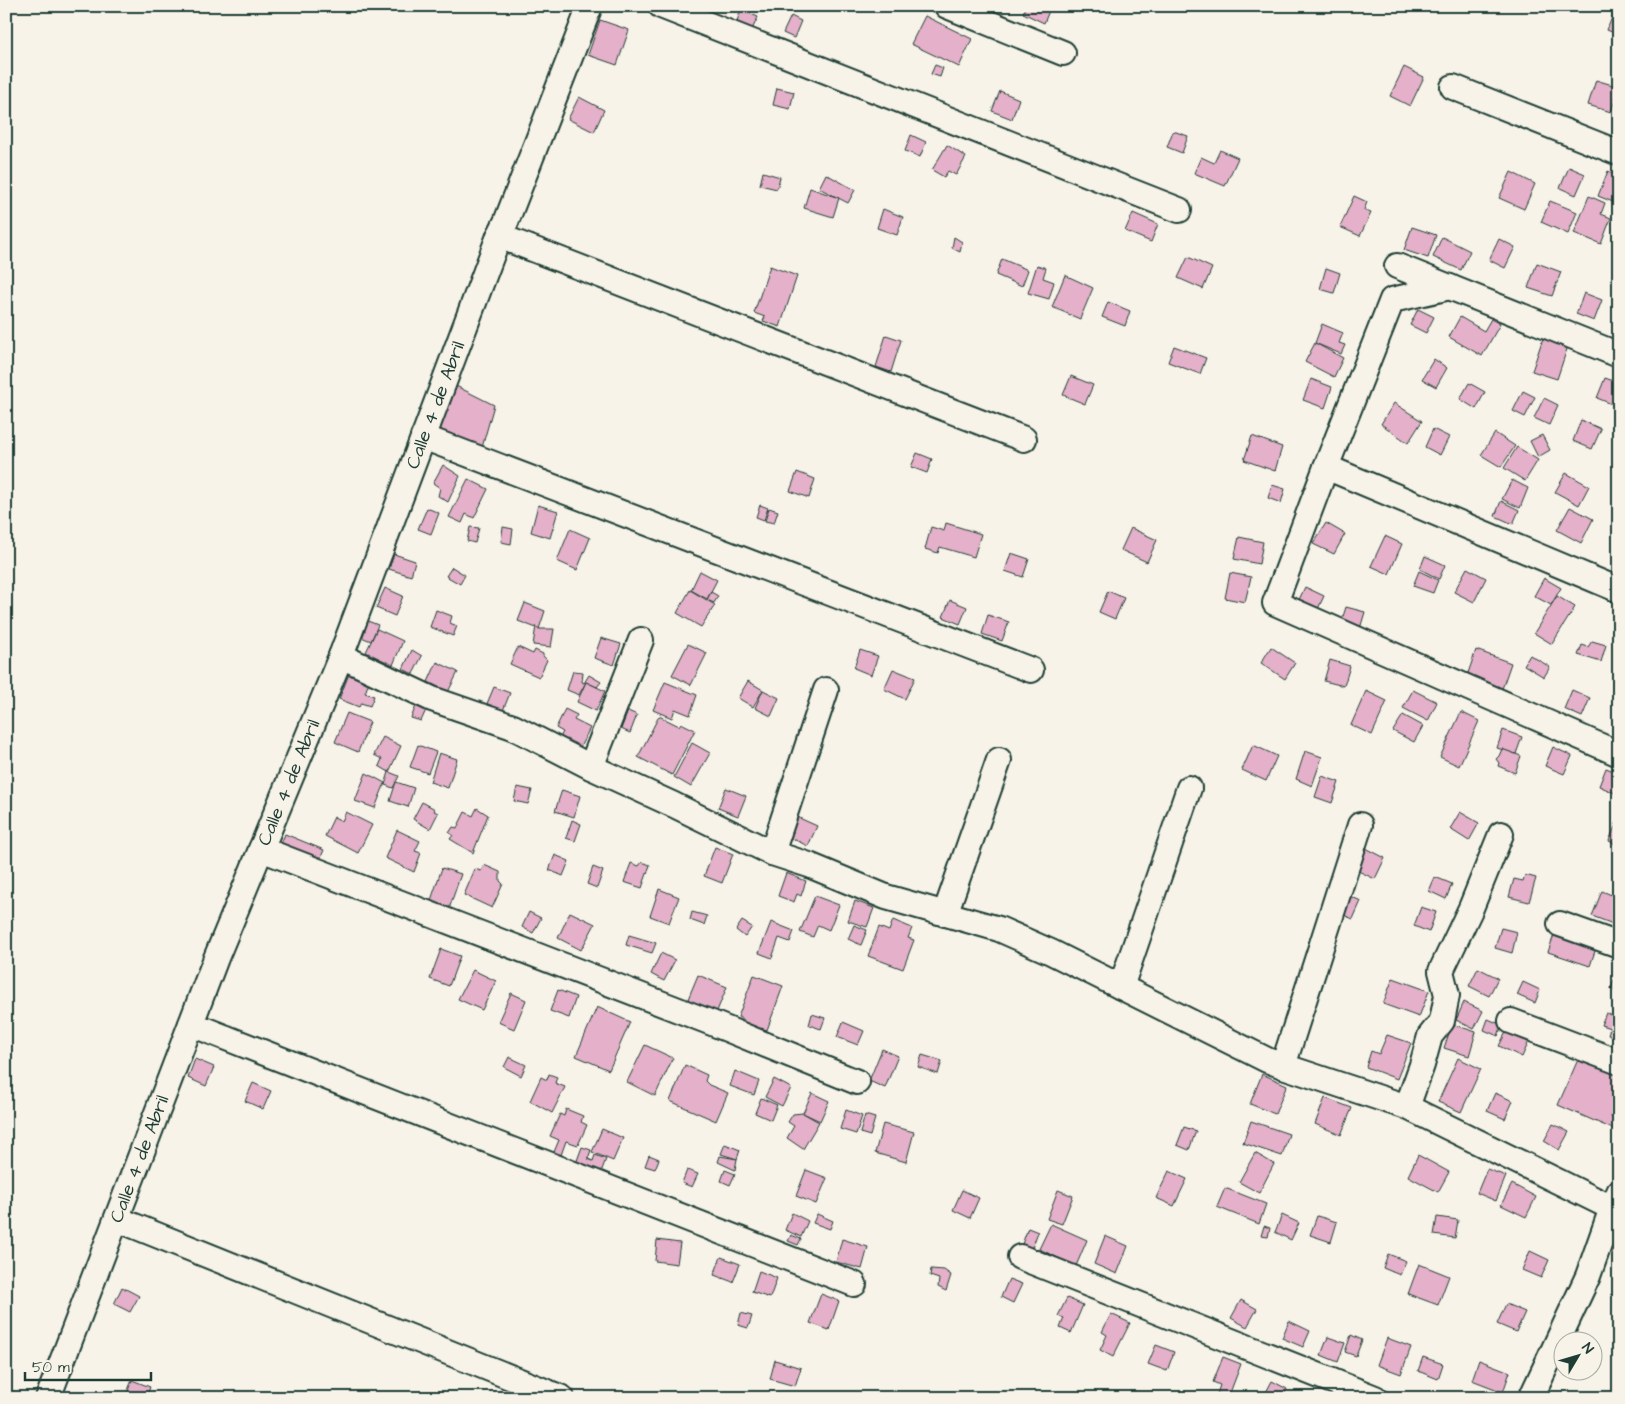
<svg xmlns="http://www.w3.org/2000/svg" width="1625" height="1404" viewBox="0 0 1625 1404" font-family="'Architects Daughter',sans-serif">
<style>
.building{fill:#e5b0c9;stroke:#1f3d34}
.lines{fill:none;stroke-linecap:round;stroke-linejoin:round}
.minor-casing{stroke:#1f3d34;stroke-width:28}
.minor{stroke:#f7f3e8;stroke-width:24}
.labels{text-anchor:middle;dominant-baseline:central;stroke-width:4.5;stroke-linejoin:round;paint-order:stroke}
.street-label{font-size:19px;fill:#1f3d34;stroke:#f7f3e8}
</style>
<rect width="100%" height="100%" fill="#f7f3e8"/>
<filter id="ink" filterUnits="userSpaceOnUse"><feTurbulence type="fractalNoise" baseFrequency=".02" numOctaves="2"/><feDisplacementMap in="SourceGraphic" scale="10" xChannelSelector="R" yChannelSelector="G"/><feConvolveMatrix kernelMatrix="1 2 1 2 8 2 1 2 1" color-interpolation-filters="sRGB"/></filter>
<g filter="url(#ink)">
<!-- building -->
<g class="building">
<path d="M1026,6H1051L1044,23L1023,13Z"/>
<path d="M1616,7L1619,9V35L1607,30Z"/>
<path d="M741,10L758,17L749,36L734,29Z"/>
<path d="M791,16L801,21L794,38L783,33Z"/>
<path d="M925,16L972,39L959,67L911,44Z"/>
<path d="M600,20L629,30L617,65L588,55Z"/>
<path d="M935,65L943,68L940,77L931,74Z"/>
<path d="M1404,67L1424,77L1410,106L1390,96Z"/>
<path d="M1596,80L1619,87L1611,112L1588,105Z"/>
<path d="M777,88L794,92L790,109L773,105Z"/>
<path d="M1000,91L1019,99L1012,119L992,111Z"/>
<path d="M579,97L604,110L594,132L568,119Z"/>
<path d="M1173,131L1188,136L1182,153L1167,147Z"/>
<path d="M911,135L926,142L920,157L905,151Z"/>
<path d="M947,145L966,157L956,175L948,171L944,177L932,170Z"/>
<path d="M1220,150L1238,158L1225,186L1194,173L1201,157L1214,163Z"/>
<path d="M1569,167L1585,174L1576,195L1560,188Z"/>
<path d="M1608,171L1619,176L1616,183L1619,185L1618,204L1598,196Z"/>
<path d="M763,172L780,177L777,189L760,185Z"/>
<path d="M1511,172L1535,184L1524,209L1499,198Z"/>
<path d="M826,174L855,190L848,203L819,188Z"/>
<path d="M810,188L839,198L833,217L804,208Z"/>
<path d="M1354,196L1367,202L1364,210L1371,213L1360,236L1340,227Z"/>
<path d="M1589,196L1605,203L1601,214L1611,218L1601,244L1574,233Z"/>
<path d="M1550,201L1577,212L1568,234L1541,222Z"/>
<path d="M883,209L903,217L897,235L877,228Z"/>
<path d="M1133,213L1158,224L1151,242L1125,231Z"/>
<path d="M1412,227L1436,235L1428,258L1404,250Z"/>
<path d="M954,237L962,242L960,252L952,248Z"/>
<path d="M1442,237L1470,251L1461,270L1433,257Z"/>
<path d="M1499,239L1515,247L1505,268L1489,260Z"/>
<path d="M1188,257L1212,268L1203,289L1178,278Z"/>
<path d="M1002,259L1028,270L1022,286L996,275Z"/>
<path d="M1537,263L1561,272L1552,296L1528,288Z"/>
<path d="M1037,265L1046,268L1043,278L1054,282L1049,299L1028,293Z"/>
<path d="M770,266L797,276L780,327L763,321L765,317L754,313Z"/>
<path d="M1326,268L1340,273L1334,293L1320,289Z"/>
<path d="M1065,275L1093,288L1080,319L1052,307Z"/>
<path d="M1584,293L1602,300L1594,321L1576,314Z"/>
<path d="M1108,302L1130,311L1125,326L1102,317Z"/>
<path d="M1418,309L1434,317L1426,333L1410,325Z"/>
<path d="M1460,317L1484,331L1491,319L1500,324L1482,356L1449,337Z"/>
<path d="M1322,324L1343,333L1339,343L1345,345L1341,354L1315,343Z"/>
<path d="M886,335L901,340L891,372L876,367Z"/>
<path d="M1543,338L1568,346L1557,379L1532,371Z"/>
<path d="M1315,343L1343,358L1334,377L1305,362Z"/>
<path d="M1174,346L1206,358L1200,374L1168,362Z"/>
<path d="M1434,359L1447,368L1436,387L1422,379Z"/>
<path d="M1071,376L1093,385L1085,404L1063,395Z"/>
<path d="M1605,378L1619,383V407L1597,398Z"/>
<path d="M1311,379L1332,387L1325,408L1303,400Z"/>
<path d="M448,382L494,405L481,451L426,437Z"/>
<path d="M1469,383L1485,392L1476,409L1460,399Z"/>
<path d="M1523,391L1535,397L1525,417L1513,411Z"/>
<path d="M1544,398L1558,405L1549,425L1534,418Z"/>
<path d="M1394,403L1422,421L1408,443L1381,424Z"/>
<path d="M1581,420L1601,429L1592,449L1573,441Z"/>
<path d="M1433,429L1449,437L1440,455L1425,447Z"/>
<path d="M1495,433L1515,446L1501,467L1481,455Z"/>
<path d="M1542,435L1550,450L1538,457L1530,441Z"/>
<path d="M1252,436L1282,447L1275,471L1244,460Z"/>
<path d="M1517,447L1538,460L1525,481L1504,468Z"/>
<path d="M917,453L932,459L927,473L911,467Z"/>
<path d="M443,465L460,476L448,502L438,496L440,488L433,483Z"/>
<path d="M797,472L815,479L809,498L790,491Z"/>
<path d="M1566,473L1589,486L1579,505L1555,492Z"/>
<path d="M468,479L488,489L474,518L466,514L462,523L449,517Z"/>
<path d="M1512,480L1528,488L1520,508L1502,499Z"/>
<path d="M1272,485L1285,489L1281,503L1268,498Z"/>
<path d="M1501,501L1519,510L1513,524L1495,516Z"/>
<path d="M538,505L558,511L550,538L531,532Z"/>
<path d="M760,505L768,508L764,520L756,517Z"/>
<path d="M1570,507L1593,519L1581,543L1557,530Z"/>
<path d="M427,508L439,513L431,534L418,529Z"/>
<path d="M769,508L778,511L774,523L765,521Z"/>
<path d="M946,523L981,534L974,557L940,547L938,553L925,549L931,527L944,531Z"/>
<path d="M1326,523L1345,534L1334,554L1313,544Z"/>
<path d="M470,527L479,528L475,543L467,541Z"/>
<path d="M503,527L513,529L511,544L501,542Z"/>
<path d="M1131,528L1157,540L1147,562L1121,550Z"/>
<path d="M570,529L590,538L577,570L557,561Z"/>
<path d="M1385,536L1402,544L1389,574L1371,566Z"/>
<path d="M1239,537L1263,542L1259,564L1234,559Z"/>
<path d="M1011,553L1029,559L1023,577L1005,571Z"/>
<path d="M394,554L415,561L411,576L389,569Z"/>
<path d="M1425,556L1445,565L1439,579L1420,569Z"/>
<path d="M452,567L465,575L460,584L446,576Z"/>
<path d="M1467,568L1486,578L1474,602L1454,592Z"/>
<path d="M700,571L717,580L707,599L691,590Z"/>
<path d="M1419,571L1438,580L1433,593L1413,586Z"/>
<path d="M1230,573L1251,577L1245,602L1225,598Z"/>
<path d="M1544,578L1561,588L1551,605L1534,596Z"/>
<path d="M1305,587L1324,596L1315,615L1296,606Z"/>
<path d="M385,588L403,596L395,616L376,608Z"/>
<path d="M690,590L715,605L701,627L677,613Z"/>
<path d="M1108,591L1124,598L1115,619L1099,612Z"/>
<path d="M711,592L718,596L714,603L707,600Z"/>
<path d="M1557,596L1575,607L1552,644L1534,633Z"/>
<path d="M950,600L967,607L960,624L943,617Z"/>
<path d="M525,603L545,611L539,629L518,621Z"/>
<path d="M1346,607L1365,612L1359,632L1340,626Z"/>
<path d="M436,610L452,616L450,623L457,626L453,636L430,627Z"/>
<path d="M988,615L1009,622L1002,641L982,634Z"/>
<path d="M360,618L378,625L371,641L354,634Z"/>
<path d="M536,626L539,629H554L551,647L533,645Z"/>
<path d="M377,629L403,641L393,665L366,652Z"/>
<path d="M601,638L621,644L614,665L594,658Z"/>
<path d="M1592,641L1606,645L1601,662L1578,655L1582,645L1588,647Z"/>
<path d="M688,644L707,653L691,685L672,675Z"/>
<path d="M518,647L533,654L535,650L543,654V656L547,660L539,677L510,664Z"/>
<path d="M1271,647L1295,663L1285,679L1261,663Z"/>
<path d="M412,650L422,656L413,674L403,669Z"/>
<path d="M860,650L878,656L871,675L854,668Z"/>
<path d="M1476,650L1511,663L1502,689L1467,676Z"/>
<path d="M1530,655L1550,667L1544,677L1524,665Z"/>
<path d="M1330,660L1350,666L1344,686L1324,681Z"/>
<path d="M437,662L458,672L448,692L428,682Z"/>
<path d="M893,669L915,678L905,699L884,689Z"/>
<path d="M573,671L583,672L582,682L584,683L589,675L601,682L597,687L586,682L579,695L567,690Z"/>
<path d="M349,674L369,682L365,693L374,696L370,706L361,703L359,707L339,699Z"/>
<path d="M748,681L763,690L753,707L738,698Z"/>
<path d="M586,682L605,691L596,711L577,702Z"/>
<path d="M665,682L697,695L690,715L675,709L672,718L653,710Z"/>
<path d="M494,687L510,693L502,713L486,706Z"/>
<path d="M763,690L779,698L771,716L755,708Z"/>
<path d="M1413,690L1437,702L1428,721L1403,708Z"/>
<path d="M1572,690L1590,698L1582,717L1564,709Z"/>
<path d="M1366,691L1387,701L1372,735L1351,725Z"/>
<path d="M416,706L426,710L421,721L411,718Z"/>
<path d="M565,709L577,715L574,720L590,728L579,749L559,739L563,732L556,728Z"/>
<path d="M628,711L637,715L630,733L621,729Z"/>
<path d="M1461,712L1479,721L1459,766L1440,757Z"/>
<path d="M347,713L370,722L358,752L335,742Z"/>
<path d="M1403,715L1423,726L1414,742L1393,731Z"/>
<path d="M659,716L679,726L681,723L695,730L672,775L638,757Z"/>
<path d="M1503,730L1522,737L1516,754L1497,748Z"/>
<path d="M383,737L401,746L389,772L379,766L382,759L374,755Z"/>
<path d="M692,743L710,753L691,787L674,777Z"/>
<path d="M418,745L436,752L428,773L410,767Z"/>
<path d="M1253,745L1277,756L1266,781L1242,770Z"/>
<path d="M1553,747L1572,756L1564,774L1545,766Z"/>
<path d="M1502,749L1521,756L1515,773L1498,766L1499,763L1496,759L1499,756Z"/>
<path d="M1305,751L1322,757L1312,786L1296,779Z"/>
<path d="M439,753L457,759L448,788L430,782Z"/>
<path d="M1606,768L1619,773V788L1617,794L1599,786Z"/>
<path d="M389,772L399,776L393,788L385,785Z"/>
<path d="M366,773L385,783L375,808L355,801Z"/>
<path d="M1322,776L1339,782L1332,803L1315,797Z"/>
<path d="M396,782L414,788L408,807L390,801Z"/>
<path d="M517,787L532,790L528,804L514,801Z"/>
<path d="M726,788L746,796L738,816L718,808Z"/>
<path d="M562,790L580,796L574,817L555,811Z"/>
<path d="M422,802L435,809L434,811L438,813L430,829L413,819Z"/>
<path d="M477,808L488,815L473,853L450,839L453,835L449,833L453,827L457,828L465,812L473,816Z"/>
<path d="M346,812L372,825L358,853L325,836L334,817L342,821Z"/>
<path d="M1460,812L1479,823L1469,841L1450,829Z"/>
<path d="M797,817L817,826L808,846L789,837Z"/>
<path d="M1619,817V846L1609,841Z"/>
<path d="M572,820L581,824L575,841L566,838Z"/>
<path d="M397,830L420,841L415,851L421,853L414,872L385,858Z"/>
<path d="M285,834L324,850L318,864L279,849Z"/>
<path d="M1362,846L1385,858L1375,879L1352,868Z"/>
<path d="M715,847L733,854L722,883L704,876Z"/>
<path d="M555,855L569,861L563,876L549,870Z"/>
<path d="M642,862L650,865L642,888L624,882L631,863L639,866Z"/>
<path d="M484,865L500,872V881L503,884L492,908L464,895L475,869L481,871Z"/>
<path d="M593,867L603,871L597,888L587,884Z"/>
<path d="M442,868L461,874L448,912L429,906Z"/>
<path d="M786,873L806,881L801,896L797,894L794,902L778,896Z"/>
<path d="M1525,875L1536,878L1529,902L1509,897L1514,879L1523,881Z"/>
<path d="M1435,877L1452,884L1446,899L1429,891Z"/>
<path d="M659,889L679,897L669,923L650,916Z"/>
<path d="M1602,891L1619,898V909L1613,924L1592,916Z"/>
<path d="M1345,894L1361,901L1353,919L1337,912Z"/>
<path d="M815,896L839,905L829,930L818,925L813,937L800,932Z"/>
<path d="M855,901L874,908L867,927L848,921Z"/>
<path d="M1421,907L1436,912L1429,932L1414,926Z"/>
<path d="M529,912L541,918L533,933L522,927Z"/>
<path d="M570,912L595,924L581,950L558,938Z"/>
<path d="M692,912L707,916L704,925L690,920Z"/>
<path d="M893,920L912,928L908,938L914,940L903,969L868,956L879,927L889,931Z"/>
<path d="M742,921L752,927L745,937L736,930Z"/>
<path d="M771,922L794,931L790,942L779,938L772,958L759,953Z"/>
<path d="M854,925L867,930L861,945L848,939Z"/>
<path d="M1501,928L1517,932L1512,953L1495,948Z"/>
<path d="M1555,932L1597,945L1590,966L1548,952Z"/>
<path d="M629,935L656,943L652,953L626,945Z"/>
<path d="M441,949L460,956L449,986L430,979Z"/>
<path d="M661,953L675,960L664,981L651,974Z"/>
<path d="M1478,968L1498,978L1489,996L1469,986Z"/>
<path d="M473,970L496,981L482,1010L458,999Z"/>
<path d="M698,975L727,987L712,1023L683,1011Z"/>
<path d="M754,975L783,986L767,1030L761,1028L757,1038L739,1031L744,1020L738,1017Z"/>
<path d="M1393,978L1429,991L1419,1017L1383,1004Z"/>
<path d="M1614,980L1619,982V992L1611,989Z"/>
<path d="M1523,982L1540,990L1535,1003L1517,995Z"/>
<path d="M558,990L576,997L569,1018L550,1011Z"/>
<path d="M511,993L526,1000L514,1029L498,1022Z"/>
<path d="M1464,1002L1483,1011L1474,1029L1456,1020Z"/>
<path d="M597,1007L630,1022L609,1070L576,1056Z"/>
<path d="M1618,1009L1619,1010L1618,1039L1608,1034L1610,1028L1601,1025L1606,1013L1615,1017Z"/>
<path d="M812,1014L825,1018L821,1029L809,1025Z"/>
<path d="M1488,1019L1502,1025L1498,1036L1484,1030Z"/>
<path d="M843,1022L864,1031L858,1045L837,1037Z"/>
<path d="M1452,1024L1476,1032L1469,1056L1444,1048Z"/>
<path d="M1508,1028L1530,1039L1522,1057L1499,1046Z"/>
<path d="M1387,1035L1411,1043L1397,1079L1366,1067L1371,1051L1379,1054Z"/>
<path d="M645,1045L673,1058L655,1096L627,1082Z"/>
<path d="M882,1049L898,1056L885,1088L869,1081Z"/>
<path d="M922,1055L942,1061L938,1074L918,1067Z"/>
<path d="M1580,1055L1619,1071V1100L1611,1117L1619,1120L1615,1130L1558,1105Z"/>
<path d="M509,1057L526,1065L521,1076L504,1067Z"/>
<path d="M1458,1058L1481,1069L1461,1112L1438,1102Z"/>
<path d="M195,1059L214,1067L206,1086L188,1078Z"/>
<path d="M685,1065L707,1075L705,1081L709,1085L728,1093L716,1121L670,1101Z"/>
<path d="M735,1071L759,1081L754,1095L730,1086Z"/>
<path d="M549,1074L557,1077L555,1083L565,1087L552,1113L530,1101L541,1077L547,1080Z"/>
<path d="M1262,1074L1287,1085L1275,1114L1250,1104Z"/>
<path d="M774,1079L791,1088L782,1106L765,1097Z"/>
<path d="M253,1083L271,1091L263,1109L245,1101Z"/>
<path d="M812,1093L829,1101L820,1121L803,1113Z"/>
<path d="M1495,1093L1513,1101L1505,1119L1487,1111Z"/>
<path d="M761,1098L777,1105L771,1120L755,1113Z"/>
<path d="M1325,1098L1352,1108L1341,1135L1315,1124Z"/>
<path d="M566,1109L583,1116L581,1122L587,1125L578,1145L566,1141L561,1155L554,1152L559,1140L550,1136L560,1114L564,1116Z"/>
<path d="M846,1110L862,1116L856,1134L840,1129Z"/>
<path d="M803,1113L819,1122L803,1149L787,1138L794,1126L788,1122L793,1114Z"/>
<path d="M865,1115L875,1118L870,1136L860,1133Z"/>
<path d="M1251,1121L1289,1134L1282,1156L1243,1143Z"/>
<path d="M883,1124L914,1132L906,1162L875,1153Z"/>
<path d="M1553,1124L1569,1132L1559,1150L1544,1141Z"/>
<path d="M1184,1127L1196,1131L1189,1150L1177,1145Z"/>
<path d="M602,1129L623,1138L613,1161L592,1152Z"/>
<path d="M725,1144L740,1150L737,1159L721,1154Z"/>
<path d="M582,1147L591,1150L588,1159L593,1161L595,1155L606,1159L600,1175L575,1166Z"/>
<path d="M1255,1153L1274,1164L1259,1193L1239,1182Z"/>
<path d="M649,1155L659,1159L655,1169L645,1166Z"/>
<path d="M1418,1155L1449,1172L1438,1192L1408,1176Z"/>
<path d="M720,1156L737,1159L735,1170L718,1162Z"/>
<path d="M1487,1169L1506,1176L1496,1201L1477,1193Z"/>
<path d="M687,1170L698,1174L692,1187L682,1183Z"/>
<path d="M725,1170L735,1174L730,1185L721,1181Z"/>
<path d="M806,1170L827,1178L816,1204L796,1196Z"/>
<path d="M1169,1171L1187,1179L1174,1206L1156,1198Z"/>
<path d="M1512,1184L1536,1197L1526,1217L1501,1205Z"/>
<path d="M1225,1188L1266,1204L1259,1224L1217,1207Z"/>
<path d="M962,1190L979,1198L970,1218L953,1210Z"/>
<path d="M1058,1190L1073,1196L1062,1224L1047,1219Z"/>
<path d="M792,1213L808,1221L801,1237L785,1230Z"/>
<path d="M817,1214L833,1221L830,1229L813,1223Z"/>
<path d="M1282,1215L1299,1223L1291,1240L1275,1232Z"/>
<path d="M1317,1216L1337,1222L1331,1242L1310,1235Z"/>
<path d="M1437,1217L1458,1220L1455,1238L1434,1235Z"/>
<path d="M1051,1224L1087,1240L1076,1266L1039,1249Z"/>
<path d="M1264,1226L1270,1228L1268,1237L1261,1236Z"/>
<path d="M1028,1228L1038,1232L1032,1248L1022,1244Z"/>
<path d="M791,1235L801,1239L798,1245L788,1241Z"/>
<path d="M1105,1236L1128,1246L1117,1274L1094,1264Z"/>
<path d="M842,1239L868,1247L862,1269L836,1262Z"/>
<path d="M657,1240L680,1243L677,1264L655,1261Z"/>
<path d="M1530,1251L1549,1260L1541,1278L1522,1270Z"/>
<path d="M1388,1254L1406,1261L1400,1275L1383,1268Z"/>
<path d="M721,1257L740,1264L733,1282L714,1275Z"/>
<path d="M1419,1264L1449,1276L1438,1305L1408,1294Z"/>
<path d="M931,1269L944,1270L951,1275L946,1291L938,1287L939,1279L930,1276Z"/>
<path d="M759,1271L777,1278L770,1298L752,1292Z"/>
<path d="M1009,1279L1022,1284L1013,1303L1001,1297Z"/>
<path d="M122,1287L139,1296L130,1312L114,1304Z"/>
<path d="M821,1294L839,1301L829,1330L810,1323Z"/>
<path d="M1067,1298L1083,1305L1071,1333L1060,1328L1064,1318L1058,1316Z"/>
<path d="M1241,1300L1257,1309L1247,1327L1231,1318Z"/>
<path d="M1506,1304L1525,1312L1516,1332L1497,1324Z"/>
<path d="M741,1313L752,1316L748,1328L738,1325Z"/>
<path d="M1111,1314L1130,1323L1113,1357L1100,1350L1107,1335L1102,1332Z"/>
<path d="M1289,1321L1310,1331L1303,1347L1282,1338Z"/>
<path d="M1351,1335L1362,1340L1356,1356L1345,1352Z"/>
<path d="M1328,1337L1345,1343L1338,1362L1321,1355Z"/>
<path d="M1387,1338L1411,1347L1401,1374L1377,1365Z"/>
<path d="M1156,1345L1174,1352L1167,1371L1148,1364Z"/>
<path d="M1223,1357L1241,1364L1228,1398L1217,1394L1220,1385L1213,1382Z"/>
<path d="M1423,1357L1443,1364L1438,1379L1418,1371Z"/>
<path d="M775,1360L801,1368L795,1386L770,1379Z"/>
<path d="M1479,1360L1510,1372L1503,1392L1472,1380Z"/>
<path d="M132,1380L150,1387L146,1398H125Z"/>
<path d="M1272,1381L1287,1389L1283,1398H1263Z"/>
</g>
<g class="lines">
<!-- minor casing -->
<g class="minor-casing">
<g id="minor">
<path d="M661,6L1179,210"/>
<path d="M947,6L1063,53"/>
<path d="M1453,87L1619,153"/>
<path d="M499,236L1024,439"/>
<path d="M1397,266L1619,355"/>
<path d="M423,437L1031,670"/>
<path d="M1326,467L1392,300L1450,287"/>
<path d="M1619,590L1326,467L1275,603L1619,754"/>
<path d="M341,656L432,699L513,727L591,767L674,805L772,853L809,865L886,897L999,929L1051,952L1267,1060L1283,1066L1407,1107L1612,1208L1619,1192"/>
<path d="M591,767L641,640"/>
<path d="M261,849L712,1023L857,1082"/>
<path d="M772,853L826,690"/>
<path d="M945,914L999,760"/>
<path d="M1560,924L1619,945"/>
<path d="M1121,987L1189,788"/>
<path d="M1511,1021L1619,1062"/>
<path d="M191,1024L854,1284"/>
<path d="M1283,1066L1360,825"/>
<path d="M1407,1107L1422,1065L1430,1036L1442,1021L1447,995L1441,971L1471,908L1501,834"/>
<path d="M117,1219L562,1398"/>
<path d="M1020,1257L1375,1398"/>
<path id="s1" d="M48,1398L216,958L341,656L499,236L506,222L590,6"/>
<path d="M1531,1398L1588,1276L1612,1208L1619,1211"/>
</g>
</g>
<!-- minor -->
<use href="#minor" class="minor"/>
</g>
</g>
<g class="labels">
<!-- street labels -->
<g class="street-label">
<text stroke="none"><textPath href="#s1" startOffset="1066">Calle 4 de Abril</textPath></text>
<text stroke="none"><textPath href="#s1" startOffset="661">Calle 4 de Abril</textPath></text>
<text stroke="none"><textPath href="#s1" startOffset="256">Calle 4 de Abril</textPath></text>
</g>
</g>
<!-- margin -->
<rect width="1625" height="1404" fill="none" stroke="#f7f3e8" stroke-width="25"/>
<rect x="12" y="12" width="1600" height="1379" fill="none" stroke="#1f3d34" stroke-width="2" filter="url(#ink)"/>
<!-- north arrow -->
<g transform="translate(1578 1356) rotate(52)"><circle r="24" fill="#f7f3e8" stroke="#a1aaa0"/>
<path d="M0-4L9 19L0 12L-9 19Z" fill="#1f3d34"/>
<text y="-8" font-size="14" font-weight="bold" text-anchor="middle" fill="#1f3d34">N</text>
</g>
<!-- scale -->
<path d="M25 1372v8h126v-8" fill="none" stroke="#1f3d34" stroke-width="2.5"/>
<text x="32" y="1372" font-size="15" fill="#1f3d34" stroke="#f7f3e8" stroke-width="4" paint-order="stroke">50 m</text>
</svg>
